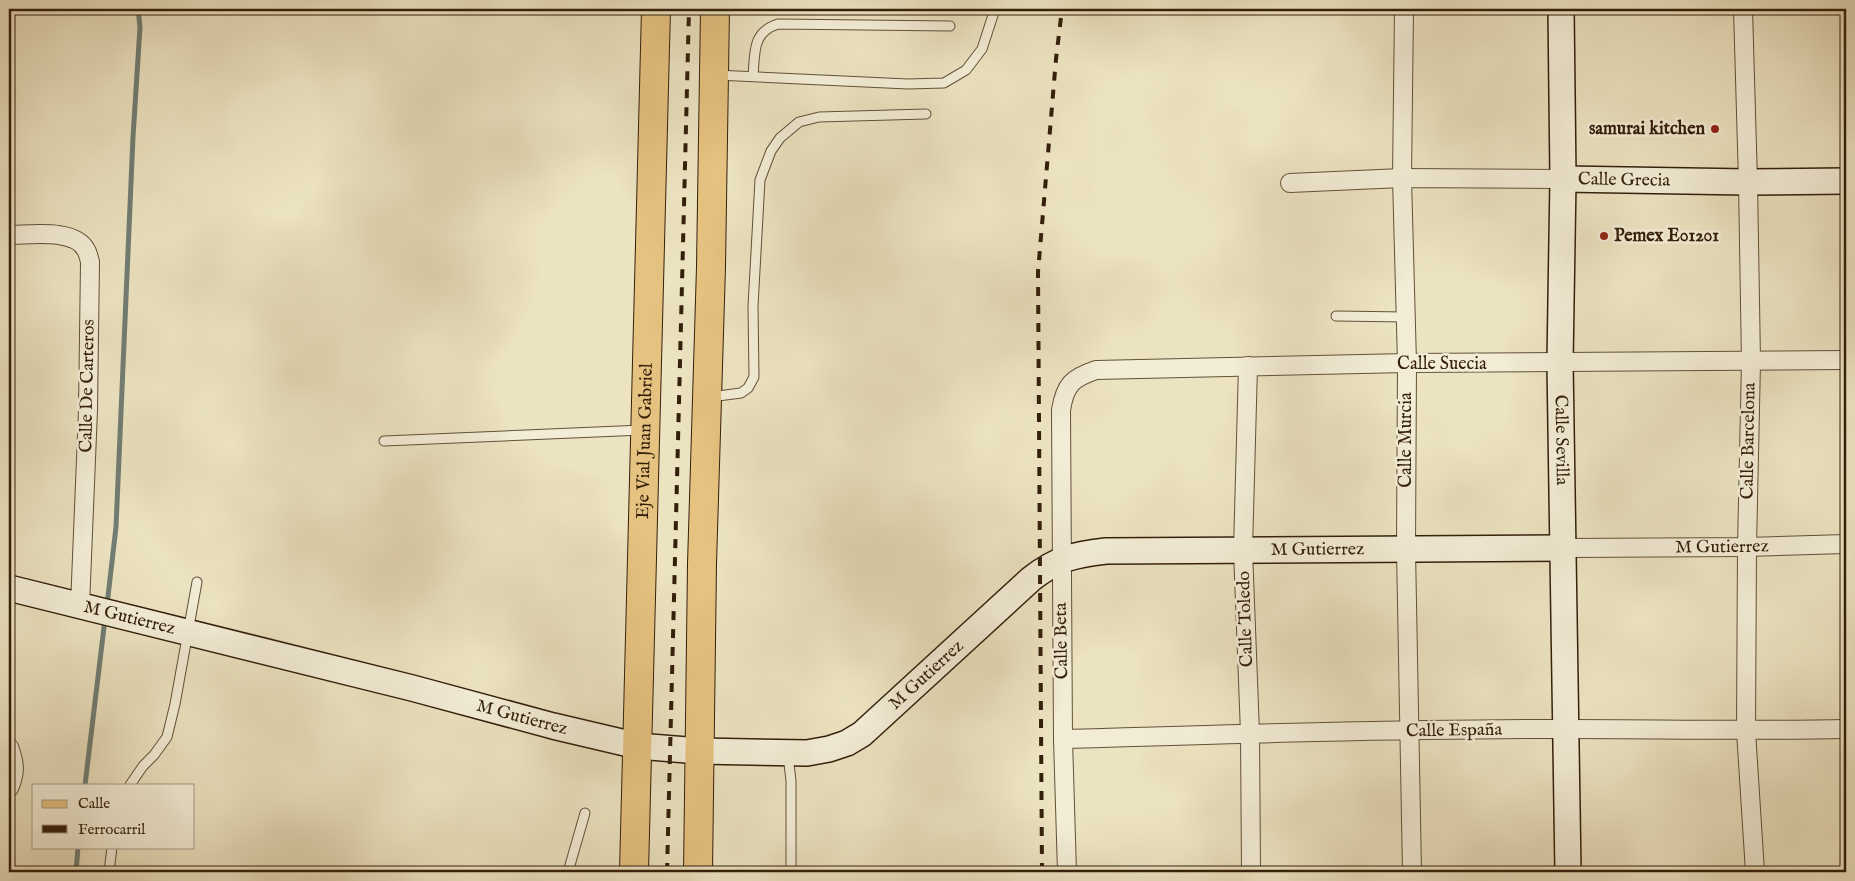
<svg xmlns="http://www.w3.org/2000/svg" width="1855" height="881" viewBox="0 0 1855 881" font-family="'IM FELL English',serif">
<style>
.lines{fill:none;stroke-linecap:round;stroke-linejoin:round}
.stream{stroke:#717e74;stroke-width:5}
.lane-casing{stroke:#625038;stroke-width:11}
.street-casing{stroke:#625038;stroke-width:20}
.secondary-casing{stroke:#341f0b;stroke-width:28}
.primary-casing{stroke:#341f0b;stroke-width:30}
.lane{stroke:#f3edd7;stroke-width:9}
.street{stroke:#f3edd7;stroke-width:18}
.secondary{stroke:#f3edd7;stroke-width:25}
.primary{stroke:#e6c280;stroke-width:28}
.rail{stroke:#341f0b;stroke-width:4;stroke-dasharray:9 9;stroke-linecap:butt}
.poi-dot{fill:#8f2418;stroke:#f3edd7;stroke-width:2}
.labels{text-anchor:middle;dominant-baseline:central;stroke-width:5;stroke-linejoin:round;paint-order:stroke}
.poi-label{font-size:18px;font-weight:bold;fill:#341f0b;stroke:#f3edd7;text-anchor:end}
.street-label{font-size:18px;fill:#341f0b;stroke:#f3edd7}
</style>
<rect width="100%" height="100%" fill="#ece3c1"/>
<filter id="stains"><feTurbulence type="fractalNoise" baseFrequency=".004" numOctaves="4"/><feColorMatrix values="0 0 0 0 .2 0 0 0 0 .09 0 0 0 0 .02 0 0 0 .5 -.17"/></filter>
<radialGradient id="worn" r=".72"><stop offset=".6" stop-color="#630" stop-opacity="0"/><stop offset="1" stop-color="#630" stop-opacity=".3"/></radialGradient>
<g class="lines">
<!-- stream -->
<g class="stream">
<path d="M107,605L116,527L133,137L140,27L138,9"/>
<path d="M85,785L105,619"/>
<path d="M76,872L78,847"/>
</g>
<!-- lane casing -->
<g class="lane-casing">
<g id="lane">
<path d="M716,75L908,84L944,83L966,70L982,49L995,9"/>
<path d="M753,76C755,53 752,32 778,24L950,26"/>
<path d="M1336,316L1405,317"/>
<path d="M710,397L741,393L748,388L754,377L753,306L760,180L771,151L780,138L799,122L819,117L926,114"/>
<path d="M384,441L643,430"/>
<path d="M788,755L791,781V872"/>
<path d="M130,785L143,766L154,755L167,737L175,704L197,582"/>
<path d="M109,872L112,847"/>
<path d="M568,872L585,813"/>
</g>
</g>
<!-- street casing -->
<g class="street-casing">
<g id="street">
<path d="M1404,9L1402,178L1407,363L1406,550L1412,872"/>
<path d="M1743,9L1748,182L1751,362L1747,547L1746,731L1755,872"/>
<path d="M1290,183L1402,178L1563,179"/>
<path d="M9,235C30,235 75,228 86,250C88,253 89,258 90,262L88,410L80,606"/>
<path d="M1248,366L1243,550L1250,733L1251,872"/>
<path id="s1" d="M1564,548L1747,547L1846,544"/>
<path d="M1063,739C1231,734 1399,729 1567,729C1660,729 1753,731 1846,729"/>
<path d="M9,747C15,763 16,773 9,788"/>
<path d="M1067,872L1063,739L1061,410C1065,385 1072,378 1096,370L1407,363L1846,360"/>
</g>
</g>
<!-- secondary casing -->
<g class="secondary-casing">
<g id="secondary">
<path id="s2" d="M1561,9L1563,179L1560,363L1568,872"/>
<path id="s3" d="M1563,179L1748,182L1846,181"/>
<path id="s4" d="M9,588L412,688L553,726L638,746L699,751L807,753L829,749L847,743L862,734L1031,579C1058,558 1073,555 1106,551L1564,548"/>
</g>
</g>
<!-- primary casing -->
<g class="primary-casing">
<g id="primary">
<path id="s5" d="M634,872L656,9"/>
<path d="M698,872L702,564L711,267L715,9"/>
</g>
</g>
<!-- lane -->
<use href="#lane" class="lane"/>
<!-- street -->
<use href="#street" class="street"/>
<!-- secondary -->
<use href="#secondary" class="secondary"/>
<!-- primary -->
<use href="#primary" class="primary"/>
<!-- rail -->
<g class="rail">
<path d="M667,872L689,9"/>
<path d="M1042,872L1038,272L1056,59L1062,9"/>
</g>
</g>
<!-- markers -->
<g class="poi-dot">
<circle cx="1715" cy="129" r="5"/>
<circle cx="1604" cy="236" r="5"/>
</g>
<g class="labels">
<!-- poi labels -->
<g class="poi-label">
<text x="1705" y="129">samurai kitchen</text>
<text x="1614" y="236" text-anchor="start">Pemex E01201</text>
</g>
<!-- street labels -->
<g class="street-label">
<text stroke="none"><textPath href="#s3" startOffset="61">Calle Grecia</textPath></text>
<text x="1442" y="364">Calle Suecia</text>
<text transform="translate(88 386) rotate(-89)">Calle De Carteros</text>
<text transform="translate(1406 440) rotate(-90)">Calle Murcia</text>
<text stroke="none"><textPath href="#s5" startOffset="431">Eje Vial Juan Gabriel</textPath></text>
<text stroke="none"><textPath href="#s2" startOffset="431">Calle Sevilla</textPath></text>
<text transform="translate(1749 441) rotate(-89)">Calle Barcelona</text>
<text stroke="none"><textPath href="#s1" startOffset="158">M Gutierrez</textPath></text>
<text stroke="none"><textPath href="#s4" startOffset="1399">M Gutierrez</textPath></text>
<text stroke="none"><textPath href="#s4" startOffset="124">M Gutierrez</textPath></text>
<text transform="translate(1246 619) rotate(-92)">Calle Toledo</text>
<text transform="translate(1062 641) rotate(-91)">Calle Beta</text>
<text stroke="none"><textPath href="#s4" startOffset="964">M Gutierrez</textPath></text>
<text stroke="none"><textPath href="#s4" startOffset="529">M Gutierrez</textPath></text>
<text transform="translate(1454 731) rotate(-1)">Calle España</text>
</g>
</g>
<!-- margin -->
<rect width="1855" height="881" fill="none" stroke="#ece3c1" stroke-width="30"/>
<rect x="10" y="10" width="1835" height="861" fill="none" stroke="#341f0b" stroke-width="2.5"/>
<rect x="15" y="15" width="1825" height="851" fill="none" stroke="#341f0b"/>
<!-- legend -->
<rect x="32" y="784" width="162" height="65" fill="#f3edd7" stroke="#a79b85"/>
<rect x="42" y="800" width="25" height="8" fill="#e6c280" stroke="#a79b85"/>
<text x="78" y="808" font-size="15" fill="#341f0b">Calle</text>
<rect x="42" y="825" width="25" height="8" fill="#341f0b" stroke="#a79b85"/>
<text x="78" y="834" font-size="15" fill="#341f0b">Ferrocarril</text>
<rect width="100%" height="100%" filter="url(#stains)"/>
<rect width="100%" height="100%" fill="url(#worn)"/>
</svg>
